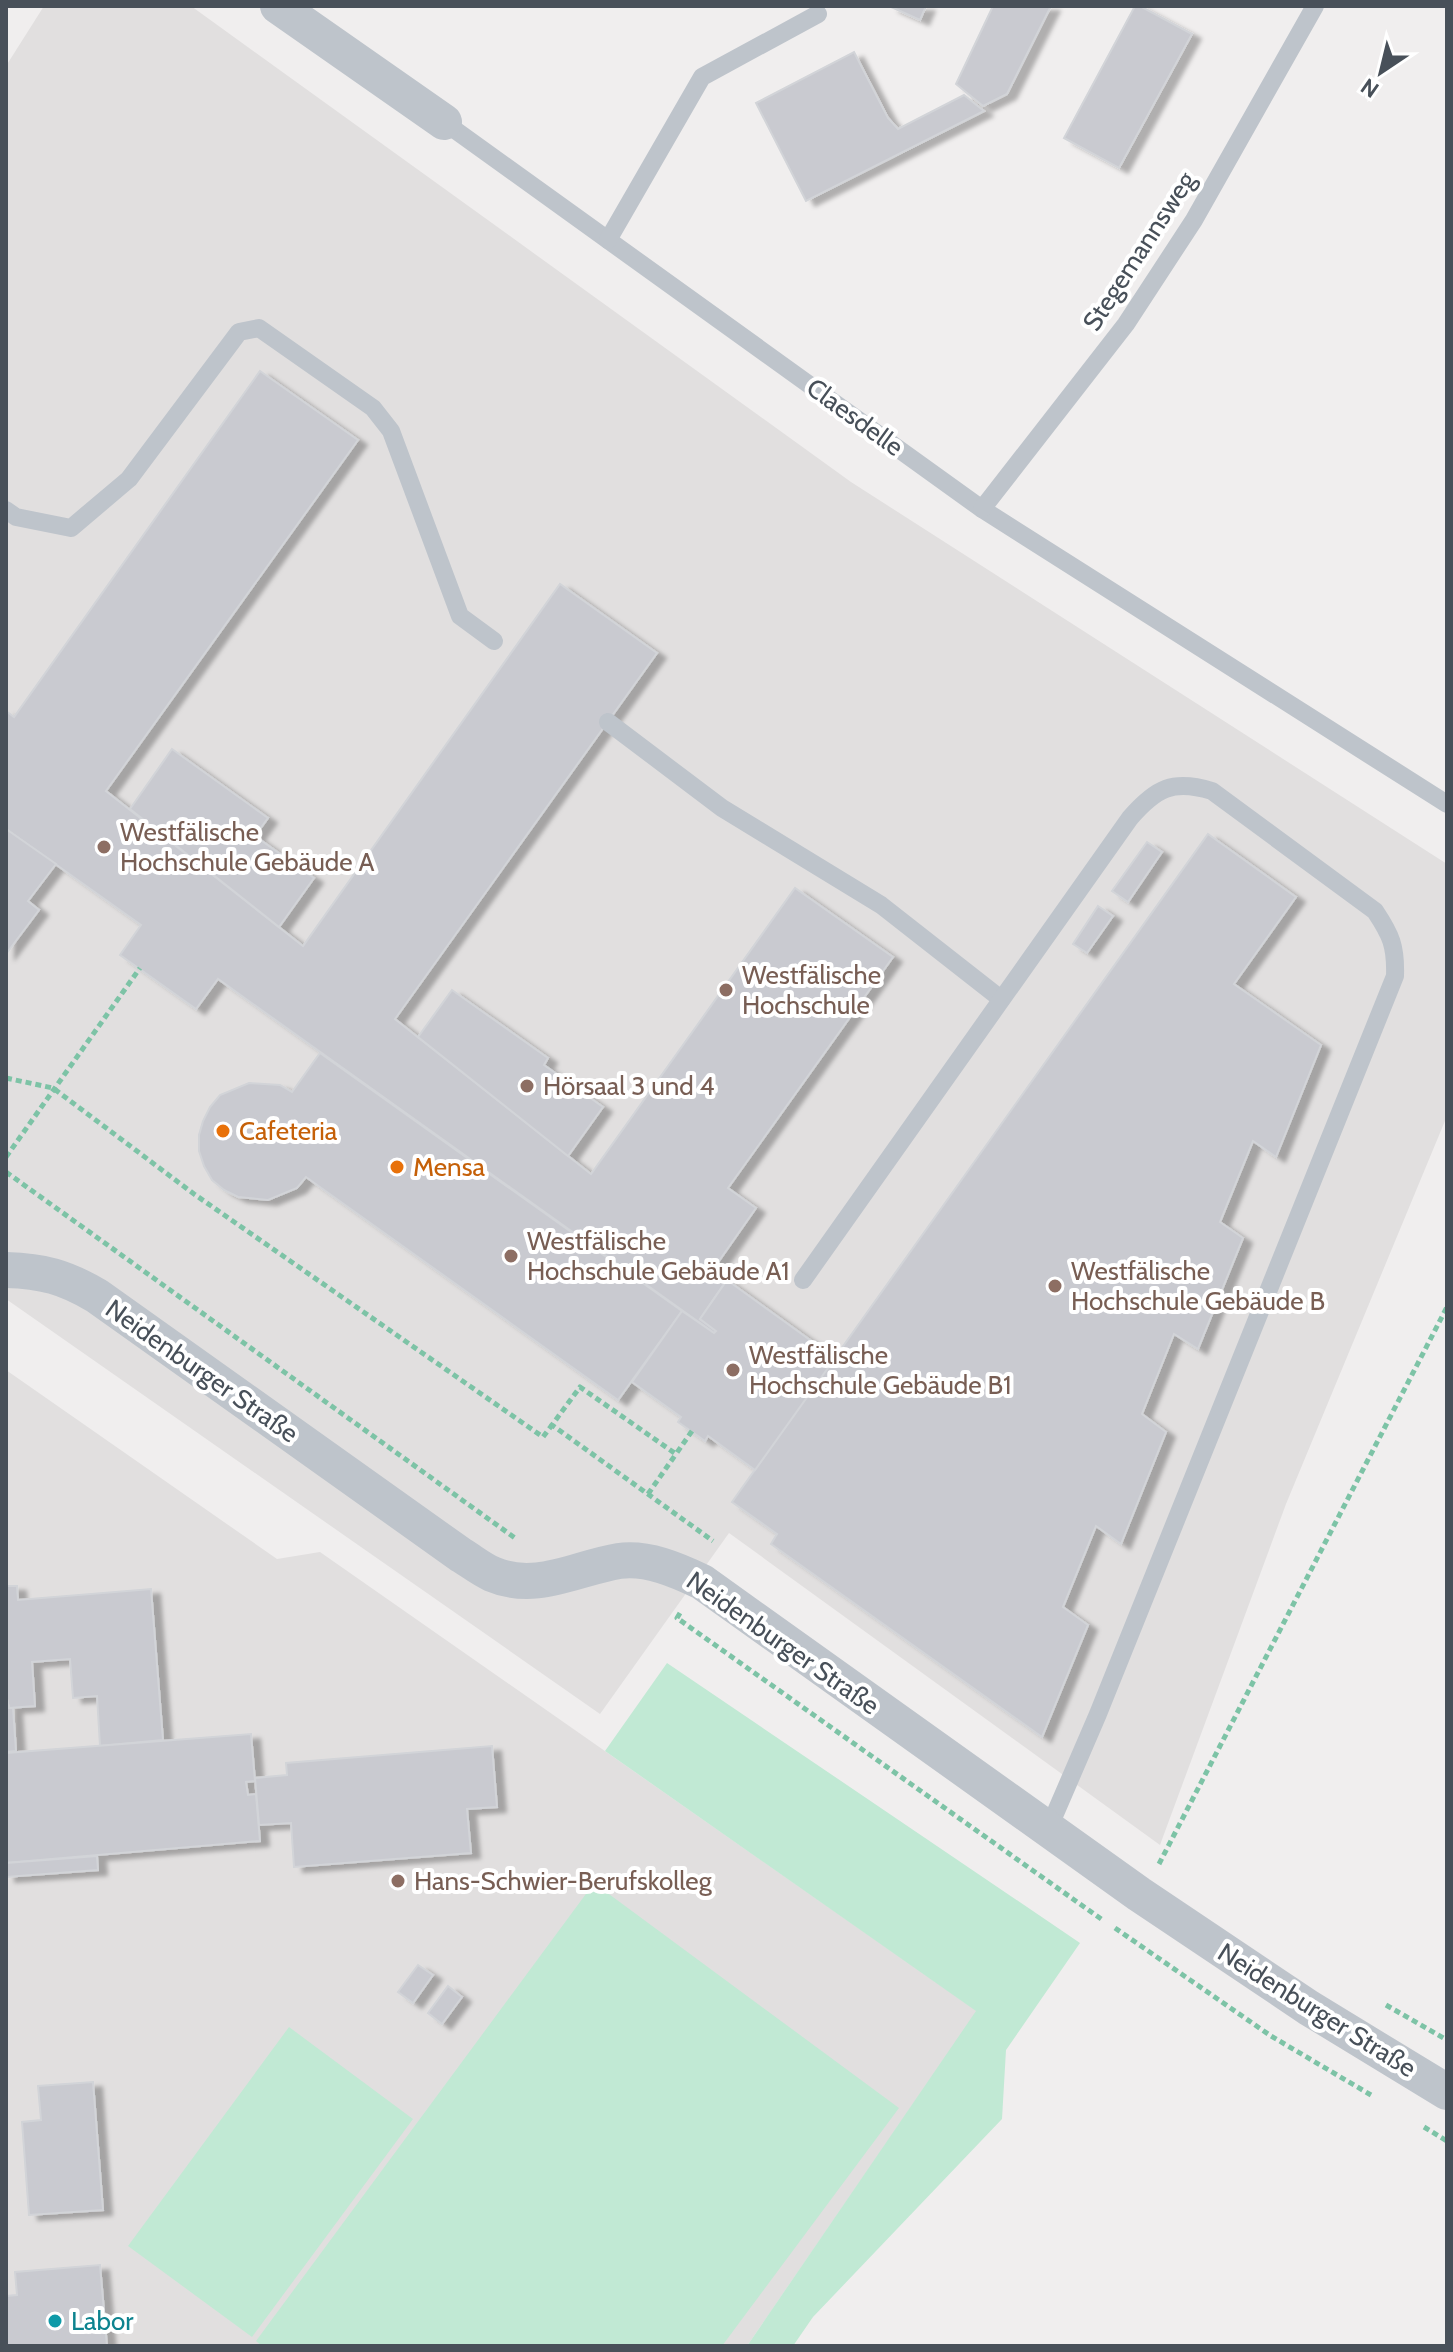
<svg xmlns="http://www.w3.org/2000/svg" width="1453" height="2352" viewBox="0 0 1453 2352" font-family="Cabin,sans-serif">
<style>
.education{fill:#e1dfdf}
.green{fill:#c1e9d4}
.building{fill:#c9cad0;stroke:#d2d4d8;stroke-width:2;filter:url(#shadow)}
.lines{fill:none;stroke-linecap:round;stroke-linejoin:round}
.path{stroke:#7dc3a6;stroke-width:5;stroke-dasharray:6 4;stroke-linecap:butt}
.lane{stroke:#bec4cb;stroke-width:18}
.street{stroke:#bec4cb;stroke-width:36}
.education-dot{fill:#8d6e63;stroke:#fff;stroke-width:3}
.food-dot{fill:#e8710a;stroke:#fff;stroke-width:3}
.culture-dot{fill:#0f9aa8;stroke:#fff;stroke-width:3}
.labels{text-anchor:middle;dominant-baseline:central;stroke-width:8;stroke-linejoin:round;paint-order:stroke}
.street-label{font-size:26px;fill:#485059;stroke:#fff}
.education-label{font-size:26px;fill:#785e54;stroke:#fff;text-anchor:start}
.food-label{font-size:26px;fill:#c56008;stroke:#fff;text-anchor:start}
.culture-label{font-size:26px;fill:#0d838f;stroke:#fff;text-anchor:start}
</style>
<defs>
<filter id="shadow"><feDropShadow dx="9" dy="5" stdDeviation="2" flood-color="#0004"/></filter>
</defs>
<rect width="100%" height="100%" fill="#f0eeee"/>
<!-- education -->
<g class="education">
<path d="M44,6H191L851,482L1447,864V1116L1286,1504L1160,1845L729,1533L600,1714L6,1299V66Z"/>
<path d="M6,1370L277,1559L320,1552L977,2011L747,2346H6Z"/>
</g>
<!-- green -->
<g class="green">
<path d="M667,1663L1080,1943L1006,2050L1002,2119L813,2317L793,2346H747L976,2011L605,1751Z"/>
<path d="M594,1883L899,2108L722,2346H262L256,2341Z"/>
<path d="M289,2027L413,2119L252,2337L128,2246Z"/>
</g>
<!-- building -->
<g class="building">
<path d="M889,6H926L920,20Z"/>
<path d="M993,6H1051L1007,94L983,106L956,84Z"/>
<path d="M1135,6H1140L1192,34L1119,168L1064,138Z"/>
<path d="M854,52L888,118L898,129L964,95L984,111L806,201L756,103Z"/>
<path d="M260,371L358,440L106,791L303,946L560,584L657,653L395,1019L591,1174L795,888L893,957L728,1188L756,1208L712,1271L726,1281L700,1319L716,1331L714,1333L218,979L196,1009L120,955L141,925L6,829V711L14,717Z"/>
<path d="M172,749L268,818L255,836L314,878L279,927L130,809Z"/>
<path d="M6,829L56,864L28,901L39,910L6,954Z"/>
<path d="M1208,834L1296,897L1234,984L1321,1045L1276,1157L1253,1141L1220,1222L1243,1238L1198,1349L1174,1334L1142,1414L1166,1432L1121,1544L1096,1526L1063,1607L1088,1625L1042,1737L771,1544L777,1534L732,1502Z"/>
<path d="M1147,842L1162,852L1128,902L1112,891Z"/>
<path d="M1098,906L1113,916L1087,953L1073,944Z"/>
<path d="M452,990L548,1058L544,1065L603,1107L568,1156L418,1037Z"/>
<path d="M320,1053L682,1311L618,1400L306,1177L297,1188L268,1200L238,1197L224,1190L212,1180L204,1166L199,1151V1135L203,1121L210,1107L220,1095L249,1083L280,1085L292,1092Z"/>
<path d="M727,1280L835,1358L755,1470L708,1436L705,1441L678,1422L681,1417L632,1382L682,1311L714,1333L716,1331L700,1319Z"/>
<path d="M6,1586H17L18,1600L151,1589L163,1740L100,1746L97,1696L73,1698L70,1659L32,1662L35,1706L9,1708L6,1694Z"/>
<path d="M6,1694L9,1708H13L16,1751L6,1752Z"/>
<path d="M251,1734L255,1781L246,1782L248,1795L256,1794L260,1841L6,1863V1753Z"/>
<path d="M492,1746L497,1807L467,1809L471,1853L294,1867L291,1823L259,1825L255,1778L287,1775L286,1763Z"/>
<path d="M97,1856L98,1870L6,1877V1863Z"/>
<path d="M418,1965L433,1975L413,2003L398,1992Z"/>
<path d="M448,1986L462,1997L442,2024L428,2013Z"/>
<path d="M93,2082L103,2210L29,2215L22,2122L41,2120L38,2086Z"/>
<path d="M100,2265L107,2346H6V2296L17,2295L15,2272Z"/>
</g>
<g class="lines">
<!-- path -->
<g class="path">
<path d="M6,1078L53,1088L194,1194L543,1437L552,1425"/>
<path d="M6,1157L140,968"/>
<path d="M6,1172L515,1538"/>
<path d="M692,1431L676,1454L580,1387L552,1425L713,1541"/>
<path d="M648,1494L676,1454"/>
<path d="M680,1613L677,1618L1104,1921"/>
<path d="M1159,1864L1447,1307"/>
<path d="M1115,1928L1271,2036L1371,2095"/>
<path d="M1386,2005L1447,2040"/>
<path d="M1424,2127L1447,2141"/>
</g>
<!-- lane -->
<g class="lane">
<path d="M444,122L982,509L1447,804"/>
<path d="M608,240L702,77L818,14"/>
<path d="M982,509L1126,324L1194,220L1315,6"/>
<path d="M6,510L16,517L71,528L129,479L239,332L259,328L373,408L391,431L460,616L494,641"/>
<path d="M608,722L722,808L881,905L1001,999"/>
<path d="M803,1280L1130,818C1156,788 1173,779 1212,791L1375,911C1391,935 1396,946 1395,976L1098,1714L1048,1830"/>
</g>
<!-- street -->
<g class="street">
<path d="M278,6L444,122"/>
<path d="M6,1270C43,1271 65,1277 97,1296L461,1555C471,1561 481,1569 492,1574C536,1593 576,1568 619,1561C647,1557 677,1570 702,1582L1139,1894L1309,2008L1447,2092"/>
</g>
</g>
<!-- markers -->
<g class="education-dot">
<circle cx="104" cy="847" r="8"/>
<circle cx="726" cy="990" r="8"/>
<circle cx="527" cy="1086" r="8"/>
<circle cx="511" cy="1256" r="8"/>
<circle cx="1055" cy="1286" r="8"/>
<circle cx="733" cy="1370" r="8"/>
<circle cx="398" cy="1881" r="8"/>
</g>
<g class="food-dot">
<circle cx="223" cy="1131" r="8"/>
<circle cx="397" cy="1167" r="8"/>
</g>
<circle class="culture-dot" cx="55" cy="2321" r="8"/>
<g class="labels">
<!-- street labels -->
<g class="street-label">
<text transform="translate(1139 251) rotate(-57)">Stegemannsweg</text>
<text transform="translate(855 417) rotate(36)">Claesdelle</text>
<text transform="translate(202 1371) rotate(35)">Neidenburger Straße</text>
<text transform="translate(783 1643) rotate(35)">Neidenburger Straße</text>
<text transform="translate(1317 2010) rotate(32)">Neidenburger Straße</text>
</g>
<!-- education labels -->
<g class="education-label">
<text x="120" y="832">Westfälische<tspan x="120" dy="30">Hochschule Gebäude A</tspan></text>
<text x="742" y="975">Westfälische<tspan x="742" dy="30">Hochschule</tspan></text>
<text x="543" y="1086">Hörsaal 3 und 4</text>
<text x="527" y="1241">Westfälische<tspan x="527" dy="30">Hochschule Gebäude A1</tspan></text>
<text x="1071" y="1271">Westfälische<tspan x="1071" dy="30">Hochschule Gebäude B</tspan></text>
<text x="749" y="1355">Westfälische<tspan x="749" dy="30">Hochschule Gebäude B1</tspan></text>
<text x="414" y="1881">Hans-Schwier-Berufskolleg</text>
</g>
<!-- food labels -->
<g class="food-label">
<text x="239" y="1131">Cafeteria</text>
<text x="413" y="1167">Mensa</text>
</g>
<!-- culture labels -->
<g class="culture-label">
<text x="71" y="2321">Labor</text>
</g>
</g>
<!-- border -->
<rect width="1453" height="2352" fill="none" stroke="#485059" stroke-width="16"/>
<!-- north arrow -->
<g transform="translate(1381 72) rotate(215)" stroke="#ffffff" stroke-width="6" paint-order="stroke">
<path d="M0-6L14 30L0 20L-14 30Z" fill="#485059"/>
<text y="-12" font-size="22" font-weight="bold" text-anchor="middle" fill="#485059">N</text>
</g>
</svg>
